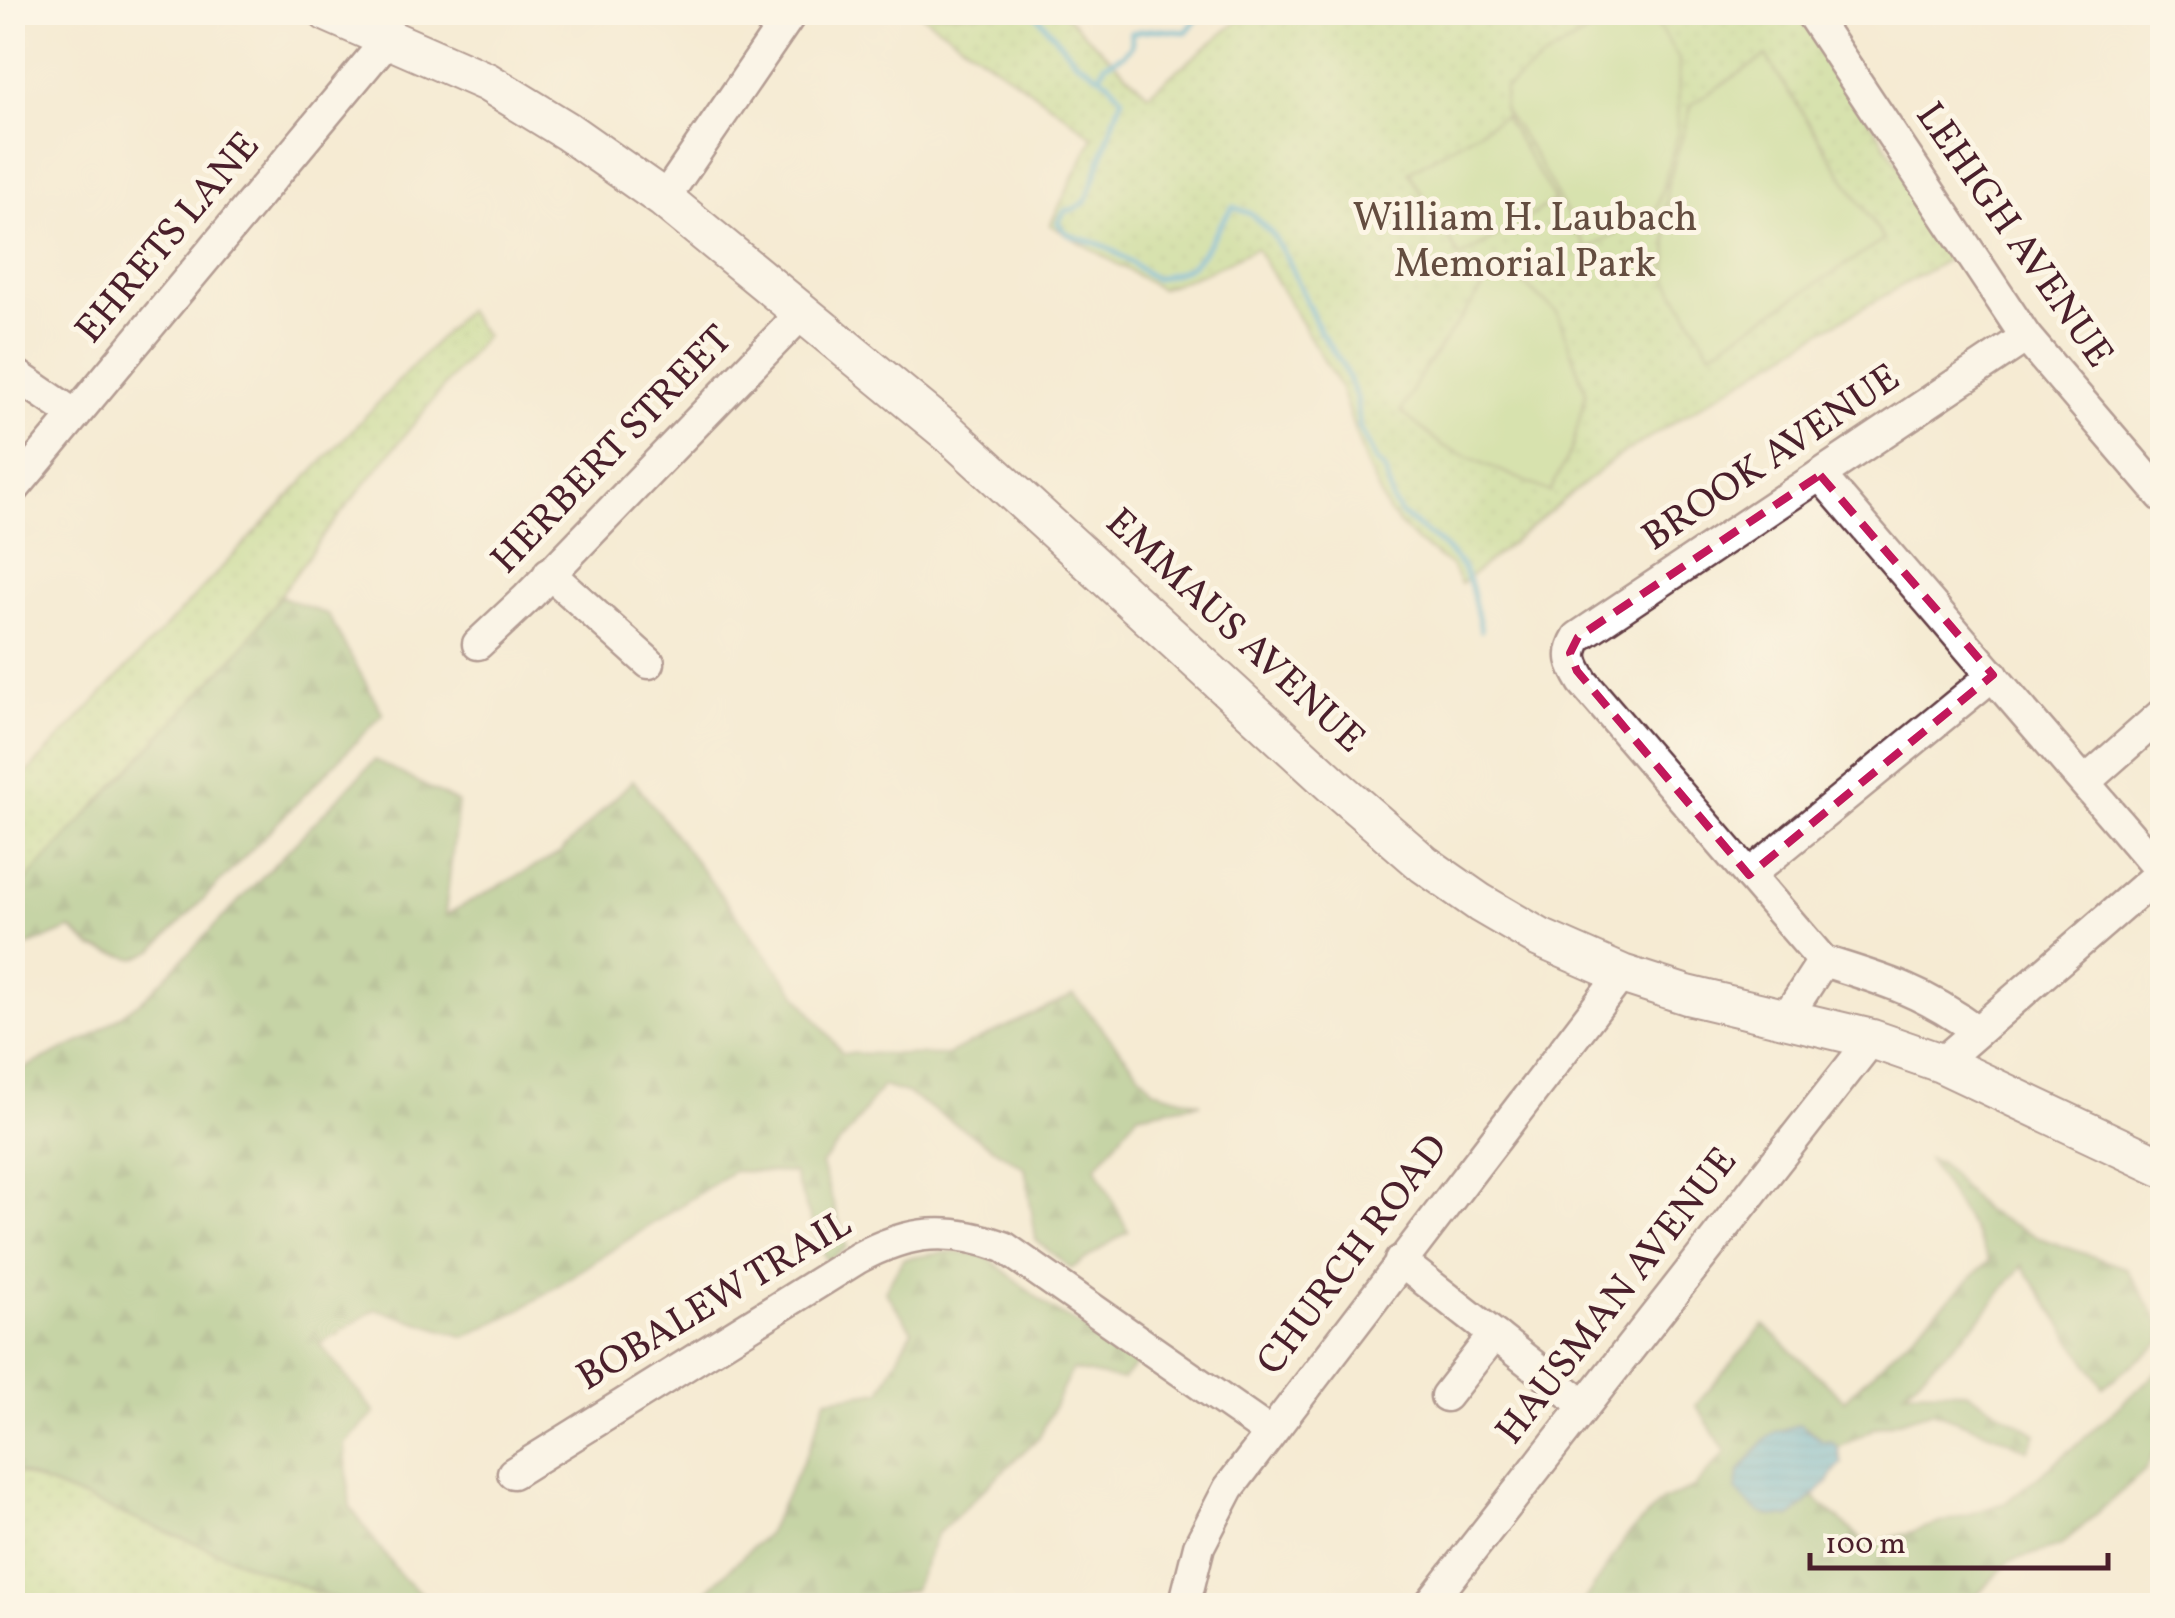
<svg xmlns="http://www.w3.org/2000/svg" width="2175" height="1618" viewBox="0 0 2175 1618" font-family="Vollkorn,serif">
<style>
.green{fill:url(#green-dots);stroke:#7e7b56;stroke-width:2.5}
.forest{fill:url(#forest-firs);stroke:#6c6c4d;stroke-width:2.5}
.pitch{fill:#b2d781;stroke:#7e7b56;stroke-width:2.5}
.water{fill:url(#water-rules);stroke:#4b647a;stroke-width:2.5}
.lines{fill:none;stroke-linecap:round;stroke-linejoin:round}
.stream{stroke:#4ca9ca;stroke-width:6}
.minor-casing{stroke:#643e44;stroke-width:35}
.major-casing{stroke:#643e44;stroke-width:42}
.minor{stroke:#fff;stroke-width:30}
.major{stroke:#fff;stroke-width:38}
.marked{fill:none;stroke:#c2185b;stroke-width:8;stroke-dasharray:20 12;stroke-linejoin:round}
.labels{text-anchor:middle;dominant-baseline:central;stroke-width:10;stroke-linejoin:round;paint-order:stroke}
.park-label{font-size:40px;fill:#644d40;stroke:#fcf5e5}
.street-label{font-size:40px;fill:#4a1f2b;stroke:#fcf5e5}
</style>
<defs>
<pattern id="green-dots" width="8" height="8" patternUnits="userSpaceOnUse" patternTransform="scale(2.5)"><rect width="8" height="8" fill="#b2d781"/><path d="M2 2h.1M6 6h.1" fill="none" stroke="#9bb870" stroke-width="1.8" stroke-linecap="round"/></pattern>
<pattern id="forest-firs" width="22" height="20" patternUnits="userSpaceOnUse" patternTransform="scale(2.5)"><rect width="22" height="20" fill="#8db86f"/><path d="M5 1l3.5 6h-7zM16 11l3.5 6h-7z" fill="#75955b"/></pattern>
<pattern id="water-rules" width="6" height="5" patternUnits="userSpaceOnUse" patternTransform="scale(2.5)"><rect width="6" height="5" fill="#4ca9ca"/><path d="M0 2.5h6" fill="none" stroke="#4189a4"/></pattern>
</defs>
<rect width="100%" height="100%" fill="#fcf5e5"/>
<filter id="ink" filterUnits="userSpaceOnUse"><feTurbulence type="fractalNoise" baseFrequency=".01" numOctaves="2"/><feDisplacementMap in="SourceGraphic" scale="20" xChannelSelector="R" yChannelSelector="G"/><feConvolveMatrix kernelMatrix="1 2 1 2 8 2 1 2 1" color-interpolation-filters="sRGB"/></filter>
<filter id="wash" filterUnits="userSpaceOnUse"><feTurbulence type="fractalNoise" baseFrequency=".0048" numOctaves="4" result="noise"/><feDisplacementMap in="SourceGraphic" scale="40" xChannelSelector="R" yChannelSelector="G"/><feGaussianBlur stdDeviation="2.25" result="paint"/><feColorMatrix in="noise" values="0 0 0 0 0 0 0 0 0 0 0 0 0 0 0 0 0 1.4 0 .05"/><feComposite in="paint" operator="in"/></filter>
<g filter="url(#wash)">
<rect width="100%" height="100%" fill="#f5ebd3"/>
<!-- green -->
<g class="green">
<path d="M919,13H1063L1148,94L1248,13H1800L1957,254L1824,330L1614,459L1461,584L1451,566L1416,541L1388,512L1365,462L1340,387L1256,248L1213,269L1160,289L1050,225L1093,137L1063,113Z"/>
<path d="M466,310L485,336L322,537L243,647L13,895V788Z"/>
<path d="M12,1470L351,1605H49L13,1590Z"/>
</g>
<!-- forest -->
<g class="forest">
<path d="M280,596L328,615L383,714L154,950L136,959L93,948L71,929L25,947L13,960V895L243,647Z"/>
<path d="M375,760L458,803L445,915L560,853L633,780L842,1053L946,1055L1074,995L1154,1090L1201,1103L1138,1114L1096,1167L1128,1231L1071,1269L1036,1240L1025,1168L908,1094L882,1086L852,1129L821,1164L847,1247L827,1262L793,1173L733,1171L520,1310L465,1337L376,1309L320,1344L375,1413L345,1444L350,1507L402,1578L437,1605L351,1606L13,1470L12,1074L91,1037L145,998Z"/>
<path d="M1928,1159L1940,1162L1983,1210L2040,1238L2126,1268L2162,1326V1342L2103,1387L2022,1265L1982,1317L1906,1390L1966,1391L2036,1434L2029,1450L1999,1436L1932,1411L1875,1428L1838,1448L1832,1441L1821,1440L1808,1429L1791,1517L1813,1497L1869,1545L2005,1503L2073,1448L2162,1367V1439L2145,1470L2061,1546L2010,1561L1966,1605L1581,1606L1626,1537L1662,1501L1695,1487L1726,1452L1696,1405L1764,1325L1844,1400L1989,1261L1975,1233Z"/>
<path d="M946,1252L984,1254L1051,1309L1141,1360L1122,1380L1072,1370L1039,1437L937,1534L914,1590L863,1601L864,1605L691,1606L768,1532L809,1449L826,1399L881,1391L912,1330L885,1291L903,1259Z"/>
</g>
<!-- pitch -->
<g class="pitch">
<path d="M1622,12L1650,13L1679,59L1678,132L1657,208L1588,250L1530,148L1503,109L1505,89L1542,60Z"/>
<path d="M1766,56L1884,240L1711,352L1668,280L1667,187L1692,104Z"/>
<path d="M1504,116L1555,201L1460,258L1409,172Z"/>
<path d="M1494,273L1523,283L1557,312L1586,393L1572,448L1550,492L1443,446L1401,412L1424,369Z"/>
</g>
<!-- water -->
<path class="water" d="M1800,1424L1821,1440L1832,1441L1838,1448L1842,1464L1833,1473L1828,1483L1791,1517C1763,1518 1753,1511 1736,1490L1739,1472L1763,1442L1775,1432Z"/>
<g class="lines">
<!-- stream -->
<g class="stream">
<path d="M1034,12L1075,60L1109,82L1122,97L1087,200L1075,209L1065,211L1058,222C1066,239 1083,238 1099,244C1119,251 1136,268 1155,279C1165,275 1177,273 1187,268C1205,257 1218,224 1233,207L1251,214L1271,233L1287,258L1320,332L1342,364L1357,398L1359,426L1376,461L1386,472L1393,502L1401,514L1441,544L1462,566L1470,583L1481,630"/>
<path d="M1100,76L1105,64L1122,56L1132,45L1131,33C1153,27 1164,31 1186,32L1203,12"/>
</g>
</g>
</g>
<g filter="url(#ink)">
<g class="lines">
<!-- minor casing -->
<g class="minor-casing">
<g id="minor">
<path d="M1810,12L2026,337L2162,496"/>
<path d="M664,199L792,12"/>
<path d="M12,372L75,415"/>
<path d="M1820,475L2162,873"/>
<path d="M12,491L388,39"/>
<path d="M549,573L649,663"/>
<path d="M478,644L527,598L803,312"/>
<path d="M2085,782L2162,714"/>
<path d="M1749,875L1993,675"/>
<path d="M1823,961C1885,980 1924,992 1977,1031"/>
<path d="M1786,1018L1823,961L1583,682C1572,664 1567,655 1578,637L2026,337"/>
<path d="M1941,1063L2161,872"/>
<path d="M1400,1261L1584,1405"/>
<path d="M1446,1396L1488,1342L1497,1337"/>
<path d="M513,1473L858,1258C909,1230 950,1227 1004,1247L1270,1433"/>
<path d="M1184,1606L1199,1546L1229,1488L1622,974"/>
<path d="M1428,1606L1872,1039"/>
</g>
</g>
<!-- major casing -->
<g class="major-casing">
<path id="major" d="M327,12L487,82L567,131L664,199L951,435L1333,785L1424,864L1480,903L1540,938L1622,974L1687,995L1872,1039L1941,1063L2162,1167"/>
</g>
<!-- minor -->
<use href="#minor" class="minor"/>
<!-- major -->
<use href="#major" class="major"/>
</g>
</g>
<!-- marked area -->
<path d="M0 0H2175V1618H0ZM1820,475L1993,675L1749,875L1577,671L1570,653L1578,637Z" fill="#f5ebd3" fill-opacity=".55" fill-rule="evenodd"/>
<path class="marked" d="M1820,475L1993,675L1749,875L1577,671L1570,653L1578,637Z"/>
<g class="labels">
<!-- park labels -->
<g class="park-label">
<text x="1525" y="220">William H. Laubach<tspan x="1525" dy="46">Memorial Park</tspan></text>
</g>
<!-- street labels -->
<g class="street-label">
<text transform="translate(2013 236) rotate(55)">LEHIGH AVENUE</text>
<text transform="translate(169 239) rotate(-50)">EHRETS LANE</text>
<text transform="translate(613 451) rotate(-46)">HERBERT STREET</text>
<text transform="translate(1772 459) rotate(-34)">BROOK AVENUE</text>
<text transform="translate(1234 632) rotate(43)">EMMAUS AVENUE</text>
<text transform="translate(1354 1256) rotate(-53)">CHURCH ROAD</text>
<text transform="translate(1618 1297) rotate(-52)">HAUSMAN AVENUE</text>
<text transform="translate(715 1302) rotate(-31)">BOBALEW TRAIL</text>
</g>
</g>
<!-- margin -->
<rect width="2175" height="1618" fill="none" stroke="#fcf5e5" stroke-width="50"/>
<!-- scale -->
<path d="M1810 1553v15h298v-15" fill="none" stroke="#4a1f2b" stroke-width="5"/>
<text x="1825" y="1553" font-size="30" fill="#4a1f2b" stroke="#fcf5e5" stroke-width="8" paint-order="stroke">100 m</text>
</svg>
